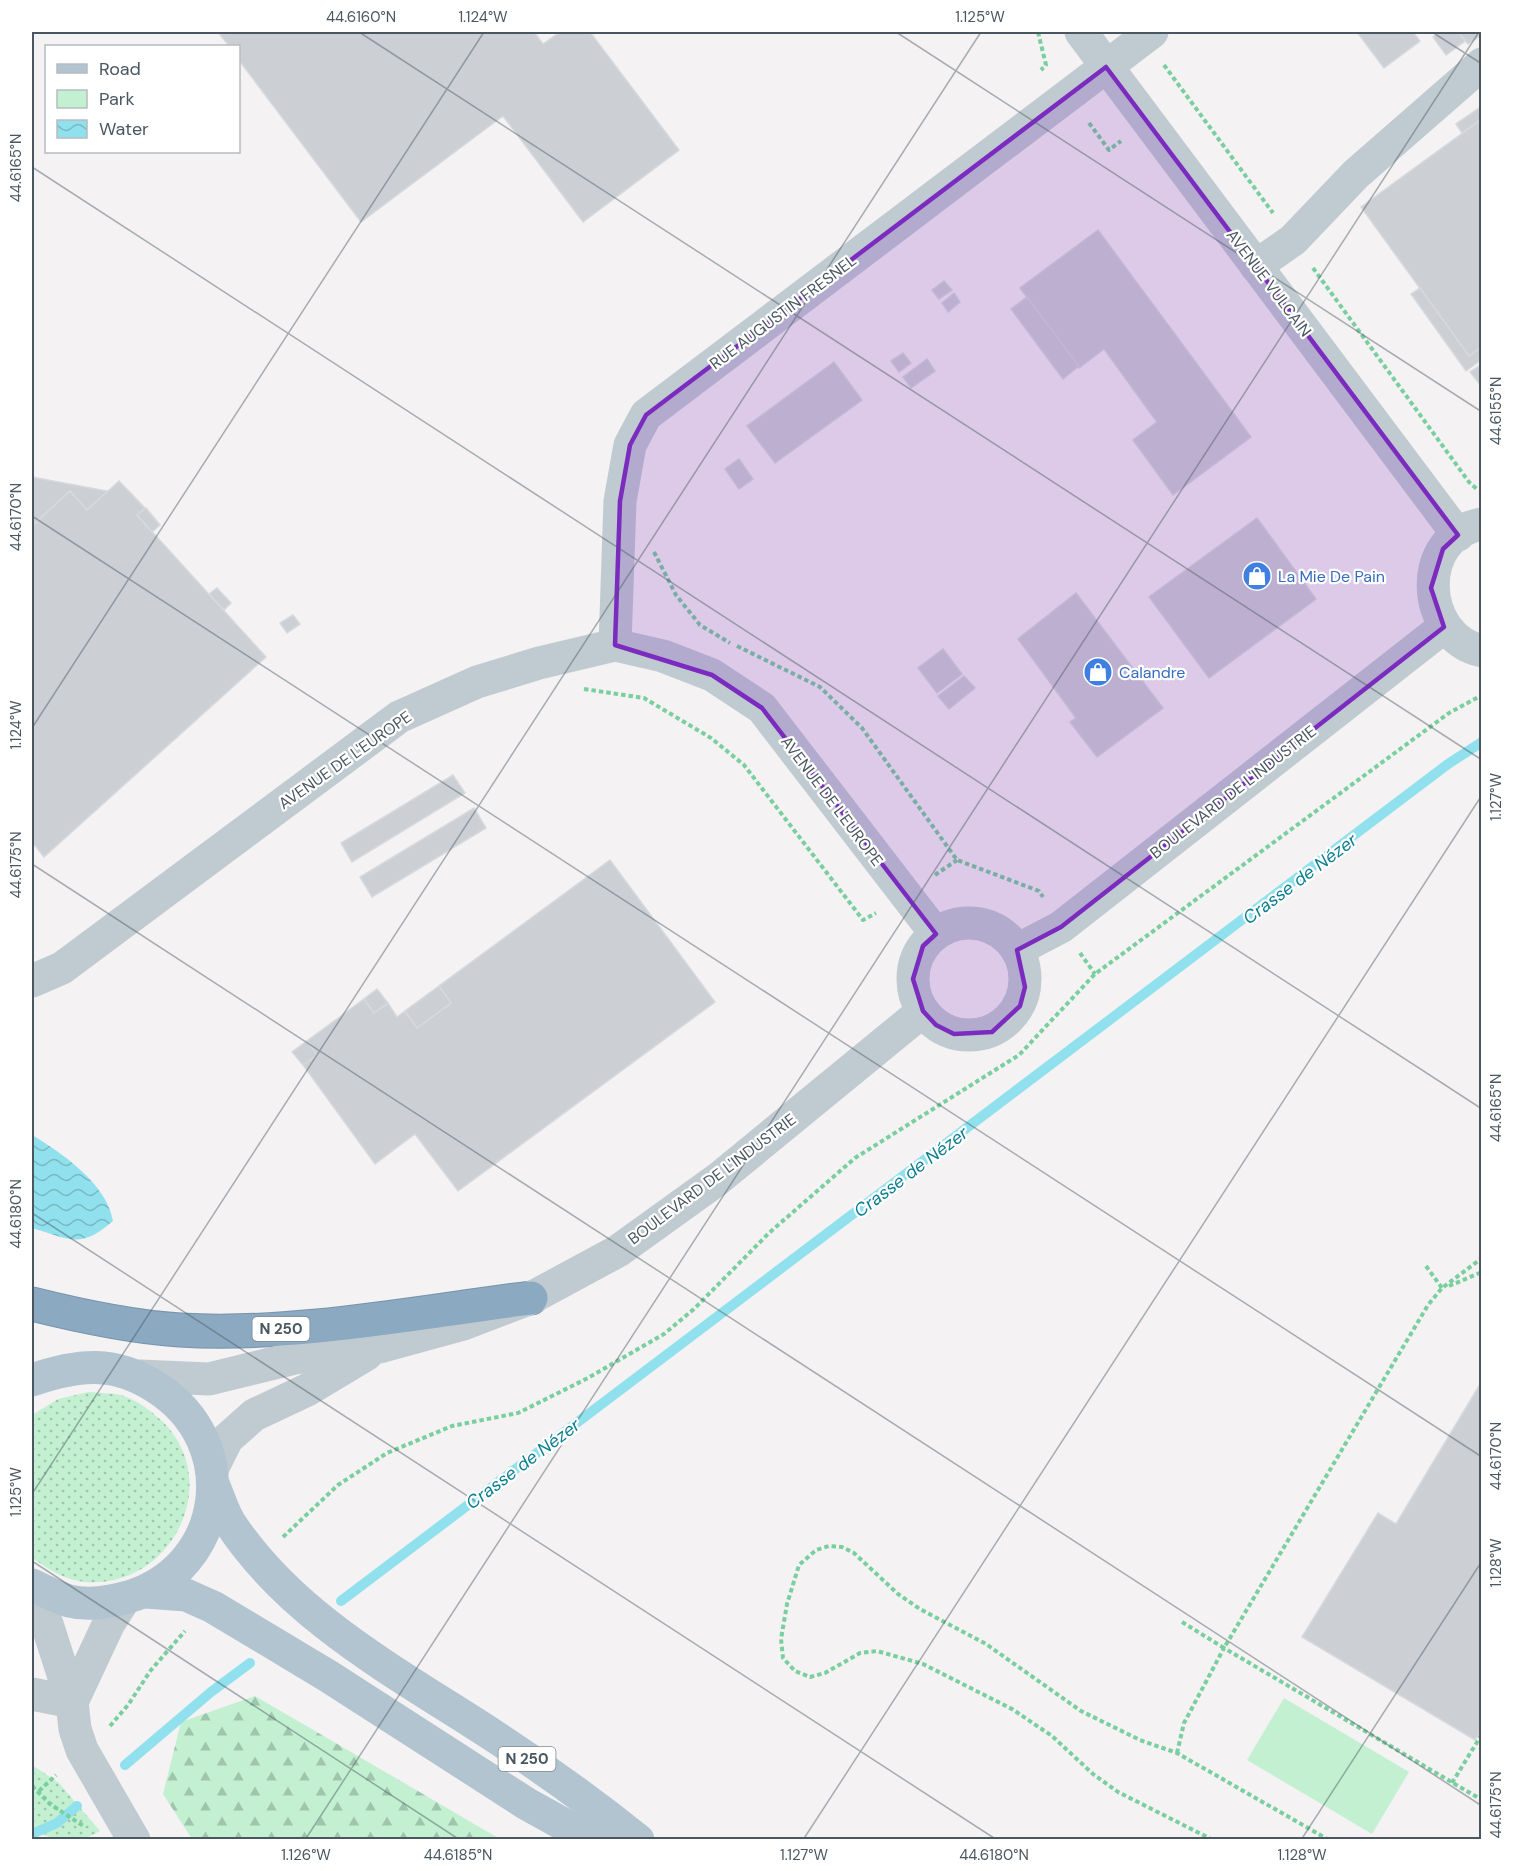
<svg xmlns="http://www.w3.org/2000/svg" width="1513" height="1871" viewBox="0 0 1513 1871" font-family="'DM Sans',sans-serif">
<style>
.green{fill:url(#green-dots)}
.forest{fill:url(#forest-firs)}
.pitch{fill:#c2f0d1}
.water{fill:url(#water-waves)}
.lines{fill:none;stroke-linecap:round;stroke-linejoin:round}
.stream{stroke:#90e1ed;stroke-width:10}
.building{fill:#ccd0d4;stroke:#d6d9dd;stroke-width:1.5}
.highway-casing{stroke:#7694ac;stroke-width:35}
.path{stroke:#7acf9e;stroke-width:4;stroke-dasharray:4.5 3;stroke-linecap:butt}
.minor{stroke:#c0cbd1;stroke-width:33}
.major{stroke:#b2c4d0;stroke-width:33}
.highway{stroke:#8ba9c0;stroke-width:33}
.marked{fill:#7b2cbf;fill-opacity:0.2;stroke:#7b2cbf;stroke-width:4.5;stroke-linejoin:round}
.ticks{fill:none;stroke:#4a5760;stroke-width:1.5;stroke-opacity:0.45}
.labels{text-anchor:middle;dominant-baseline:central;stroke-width:4.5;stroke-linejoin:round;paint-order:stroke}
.shield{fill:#fff;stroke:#808990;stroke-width:1.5}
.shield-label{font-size:15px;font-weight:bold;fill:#4a5760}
.street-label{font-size:16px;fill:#4a5760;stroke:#fff}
.shop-label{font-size:16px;fill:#366cbe;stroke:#fff;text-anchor:start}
.water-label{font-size:18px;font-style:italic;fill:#0d7f91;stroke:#fff}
.neatline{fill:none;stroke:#4a5760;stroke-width:2}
.ticks-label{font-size:15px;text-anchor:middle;fill:#4a5760}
</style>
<defs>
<pattern id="green-dots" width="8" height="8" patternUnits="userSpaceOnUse" patternTransform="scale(1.5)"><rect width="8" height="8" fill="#c2f0d1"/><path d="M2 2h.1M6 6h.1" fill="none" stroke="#a0c5ad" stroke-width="1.8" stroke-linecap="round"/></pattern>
<pattern id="forest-firs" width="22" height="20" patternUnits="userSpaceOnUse" patternTransform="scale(1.5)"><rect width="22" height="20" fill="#c2f0d1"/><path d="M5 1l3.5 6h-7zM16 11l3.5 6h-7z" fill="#a0c5ad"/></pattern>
<pattern id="water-waves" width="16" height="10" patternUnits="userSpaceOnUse" patternTransform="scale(1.5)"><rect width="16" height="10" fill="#90e1ed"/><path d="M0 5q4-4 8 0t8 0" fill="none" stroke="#78b9c3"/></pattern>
</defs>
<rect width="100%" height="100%" fill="#f4f2f3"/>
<!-- green -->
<g class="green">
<path d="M89,1392C99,1393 111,1393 121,1395C137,1400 151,1411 163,1422C225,1484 170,1589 85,1582C65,1580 48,1569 32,1558V1415L58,1399Z"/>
<path d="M32,1765L59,1783L100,1831C76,1846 57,1839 32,1832Z"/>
</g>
<!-- forest -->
<path class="forest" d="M255,1696L500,1839H192L163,1794L181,1722Z"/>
<!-- pitch -->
<path class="pitch" d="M1284,1698L1409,1772L1372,1834L1247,1760Z"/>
<!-- water -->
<path class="water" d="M32,1135C62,1153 107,1184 113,1221C79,1250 71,1239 32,1228Z"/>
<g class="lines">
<!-- stream -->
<g class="stream">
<path d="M341,1601L1448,764L1482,742"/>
<path d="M125,1765L211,1692L250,1663"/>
<path d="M32,1834L57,1823L77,1806"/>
</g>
</g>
<!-- building -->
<g class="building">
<path d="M218,32H534L543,44L560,32H590L679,150L583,222L503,116L361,222L238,59V46H229Z"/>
<path d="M1357,32H1413L1420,41L1384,68Z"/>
<path d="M1440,32H1458L1465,41L1446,55L1433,37Z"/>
<path d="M1458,32H1476L1480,36L1468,44Z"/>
<path d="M1482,106V119L1462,133L1456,124Z"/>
<path d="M1482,119V347L1469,356L1361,207Z"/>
<path d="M1098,230L1251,437L1173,495L1133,440L1157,422L1104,349L1079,368L1020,288Z"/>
<path d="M944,281L952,290L939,299L932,290Z"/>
<path d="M1420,288L1469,356L1482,347V359L1466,371L1411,294Z"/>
<path d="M954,293L960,302L948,312L942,303Z"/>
<path d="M1027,297L1079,366L1063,379L1011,309Z"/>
<path d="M903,353L911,363L899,372L891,361Z"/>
<path d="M927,359L935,371L911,388L903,377Z"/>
<path d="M834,362L862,400L775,463L747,426Z"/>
<path d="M1482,364V387L1470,372Z"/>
<path d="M739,459L753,479L739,489L725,469Z"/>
<path d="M32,477L107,491V492L87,510L70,491L32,526Z"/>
<path d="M119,481L145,508L137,515L266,657L44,857L32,842V526L70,491L87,510Z"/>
<path d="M146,508L160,525L152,532L137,515Z"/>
<path d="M1257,518L1316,599L1209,678L1149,597Z"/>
<path d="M217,588L231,603L224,610L209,594Z"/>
<path d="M1076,593L1163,708L1097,757L1070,722L1076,718L1018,639Z"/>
<path d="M293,615L300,624L287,633L280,623Z"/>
<path d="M943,649L962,674L937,693L918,668Z"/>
<path d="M964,676L975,688L949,709L938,696Z"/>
<path d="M453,775L465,793L352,862L341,843Z"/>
<path d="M474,808L486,828L372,897L360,877Z"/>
<path d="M610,860L715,1002L458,1191L415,1134L375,1164L303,1065L317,1055L307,1041L364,999L374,1013L388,1003L397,1017L405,1011L417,1028L451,1003L439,986Z"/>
<path d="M439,986L451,1003L417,1028L405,1011Z"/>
<path d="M377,989L388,1003L374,1013L364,999Z"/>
<path d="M307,1041L317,1055L303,1065L292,1052Z"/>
<path d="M1482,1381V1729L1475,1740L1302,1637L1378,1513L1396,1524Z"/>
</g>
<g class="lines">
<!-- highway casing -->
<g class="highway-casing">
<path id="highway" d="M32,1304C80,1316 130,1327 180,1330C292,1337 419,1312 531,1298"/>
</g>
<!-- path -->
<g class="path">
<path d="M1038,32L1046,65L1041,70"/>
<path d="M1164,65L1273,213"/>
<path d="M1089,123L1109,150L1121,141"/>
<path d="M1313,268L1469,482L1478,490"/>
<path d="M654,552L676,595L700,625L730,643"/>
<path d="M737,646L820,687L862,728L957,860L1039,891L1043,897"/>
<path d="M584,689L644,698L711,738L744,765L863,920L876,913"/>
<path d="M935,875L957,860"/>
<path d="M1080,953L1095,974"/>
<path d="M1426,1266L1442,1288"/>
<path d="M1449,1286L1482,1272"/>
<path d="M283,1537L338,1485L387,1453L452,1426L518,1413L588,1378L664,1334L694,1309L769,1233L855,1158L1019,1055L1095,974L1449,713L1482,695"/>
<path d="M1182,1622L1224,1648L1428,1305L1442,1288L1482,1258"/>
<path d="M110,1726L128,1705L151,1670L185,1631"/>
<path d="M1177,1753L1184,1723L1224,1648L1482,1800"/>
<path d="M1452,1783L1482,1734"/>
<path d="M32,1786L50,1804L85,1827"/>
<path d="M39,1791L56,1775"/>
<path d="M1213,1840L1118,1792L1093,1774L1052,1736L1012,1709L923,1664L877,1651L860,1653L825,1673L810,1677L795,1671L783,1658L781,1639L787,1604L799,1565L816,1550L829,1546L842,1547L854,1553L898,1594L920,1609L986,1644L1081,1711L1140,1740L1177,1753L1329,1840"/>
</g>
<!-- minor -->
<g class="minor">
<path d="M1081,32L1458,535"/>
<path d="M1256,266L1293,240L1356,174L1482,64"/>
<path d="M1482,524C1415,535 1419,637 1482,651"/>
<path d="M615,645L620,501L630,445L646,415L1152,32"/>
<circle cx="969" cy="979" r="56"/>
<path d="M1017,950L1061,927L1444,627"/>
<path d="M32,981L62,968L399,717L477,682L539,663L615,645L663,656L712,675L762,708L936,934"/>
<path d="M140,1376L209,1379L295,1358L379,1347L463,1324L531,1298L618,1251L718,1179L923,1011"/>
<path d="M213,1467L227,1439L254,1415L307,1390L367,1354"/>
<path d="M32,1595L47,1624L72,1702L75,1729L82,1750L134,1840"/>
<path d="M32,1694L72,1702"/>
<path d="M72,1702L109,1623L125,1598"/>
</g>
<!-- major -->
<g class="major">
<path d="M32,1380C78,1364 115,1360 157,1388C243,1443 226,1568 128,1597C109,1602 89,1606 69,1601C56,1597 44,1591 32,1585"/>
<path d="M214,1486C219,1498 223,1512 230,1523C293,1619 401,1675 494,1736C543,1768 592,1803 638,1840"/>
<path d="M146,1592L186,1595L213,1607L328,1676L527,1804L592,1840"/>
</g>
<!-- highway -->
<use href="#highway" class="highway"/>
</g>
<!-- marked area -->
<path class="marked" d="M1106,67L1458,535L1443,549L1431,588L1444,627L1061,927L1017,950L1025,987L1020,1006L992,1032L954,1034L936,1025L923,1011L913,979L923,946L936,934L762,708L712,675L615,645L620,501L630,445L646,415Z"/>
<!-- ticks -->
<path class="ticks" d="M359,32L1482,760M896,32L1482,412M1432,32L1482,64M32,167L1482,1109M32,516L1482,1457M32,728L484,32M32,864L1482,1806M32,1213L997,1840M32,1494L981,32M32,1561L460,1840M305,1840L1479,32M803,1840L1482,795M1301,1840L1482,1561"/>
<!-- icons -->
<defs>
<g id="shop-disc" transform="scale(1.5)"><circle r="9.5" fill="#3f7fe0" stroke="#fff"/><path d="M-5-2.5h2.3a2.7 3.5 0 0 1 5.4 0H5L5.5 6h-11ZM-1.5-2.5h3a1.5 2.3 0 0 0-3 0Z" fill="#fff"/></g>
</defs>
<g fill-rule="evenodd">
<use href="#shop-disc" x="1257" y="576"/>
<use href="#shop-disc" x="1098" y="672"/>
</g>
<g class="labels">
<!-- shield labels -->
<g class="shield">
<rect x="252.5" y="1317" width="57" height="24" rx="4.5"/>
<rect x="498.5" y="1747" width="57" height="24" rx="4.5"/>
</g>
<g class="shield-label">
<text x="281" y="1329">N 250</text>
<text x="527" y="1759">N 250</text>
</g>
<!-- street labels -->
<g class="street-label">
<text transform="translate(1269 283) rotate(53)">AVENUE VULCAIN</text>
<text transform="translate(783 312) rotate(-37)">RUE AUGUSTIN FRESNEL</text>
<text transform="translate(345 760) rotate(-35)">AVENUE DE L'EUROPE</text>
<text transform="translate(1233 792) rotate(-38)">BOULEVARD DE L'INDUSTRIE</text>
<text transform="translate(832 801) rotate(53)">AVENUE DE L'EUROPE</text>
<text transform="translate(712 1179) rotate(-37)">BOULEVARD DE L'INDUSTRIE</text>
</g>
<!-- shop labels -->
<g class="shop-label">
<text x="1278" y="576">La Mie De Pain</text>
<text x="1119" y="672">Calandre</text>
</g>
<!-- water labels -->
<g class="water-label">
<text transform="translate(1300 879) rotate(-37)">Crasse de Nézer</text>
<text transform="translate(911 1172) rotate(-37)">Crasse de Nézer</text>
<text transform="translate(523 1464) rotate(-37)">Crasse de Nézer</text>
</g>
</g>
<!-- border -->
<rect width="1513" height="1871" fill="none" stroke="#ffffff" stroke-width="66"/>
<!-- legend -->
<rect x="45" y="45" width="195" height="108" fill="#ffffff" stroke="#b7bcbf" stroke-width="1.5"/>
<rect x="57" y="64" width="30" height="9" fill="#b2c4d0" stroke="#b7bcbf" stroke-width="1.5"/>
<text x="99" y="75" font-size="18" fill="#4a5760">Road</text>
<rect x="57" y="90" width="30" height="18" fill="#c2f0d1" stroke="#b7bcbf" stroke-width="1.5"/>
<text x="99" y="105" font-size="18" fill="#4a5760">Park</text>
<rect x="57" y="120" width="30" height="18" fill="url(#water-waves)" stroke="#b7bcbf" stroke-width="1.5"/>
<text x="99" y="135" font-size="18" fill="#4a5760">Water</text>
<rect x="33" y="33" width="1447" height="1805" class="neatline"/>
<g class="ticks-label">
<text x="361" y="22">44.6160°N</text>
<text x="483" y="22">1.124°W</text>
<text x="980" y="22">1.125°W</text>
<text transform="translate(16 168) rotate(-90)" y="5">44.6165°N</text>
<text transform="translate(1496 411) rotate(-90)" y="5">44.6155°N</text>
<text transform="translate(16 517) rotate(-90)" y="5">44.6170°N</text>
<text transform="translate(16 725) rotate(-90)" y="5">1.124°W</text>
<text transform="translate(1496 797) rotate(-90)" y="5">1.127°W</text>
<text transform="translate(16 865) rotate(-90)" y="5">44.6175°N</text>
<text transform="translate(1496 1108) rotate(-90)" y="5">44.6165°N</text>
<text transform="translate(16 1214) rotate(-90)" y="5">44.6180°N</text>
<text transform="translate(1496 1456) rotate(-90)" y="5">44.6170°N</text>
<text transform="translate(16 1492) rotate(-90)" y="5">1.125°W</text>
<text transform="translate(1496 1563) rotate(-90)" y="5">1.128°W</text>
<text transform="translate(1496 1805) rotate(-90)" y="5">44.6175°N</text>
<text x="306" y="1860">1.126°W</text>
<text x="458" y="1860">44.6185°N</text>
<text x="804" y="1860">1.127°W</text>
<text x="994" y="1860">44.6180°N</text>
<text x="1302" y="1860">1.128°W</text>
</g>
</svg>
